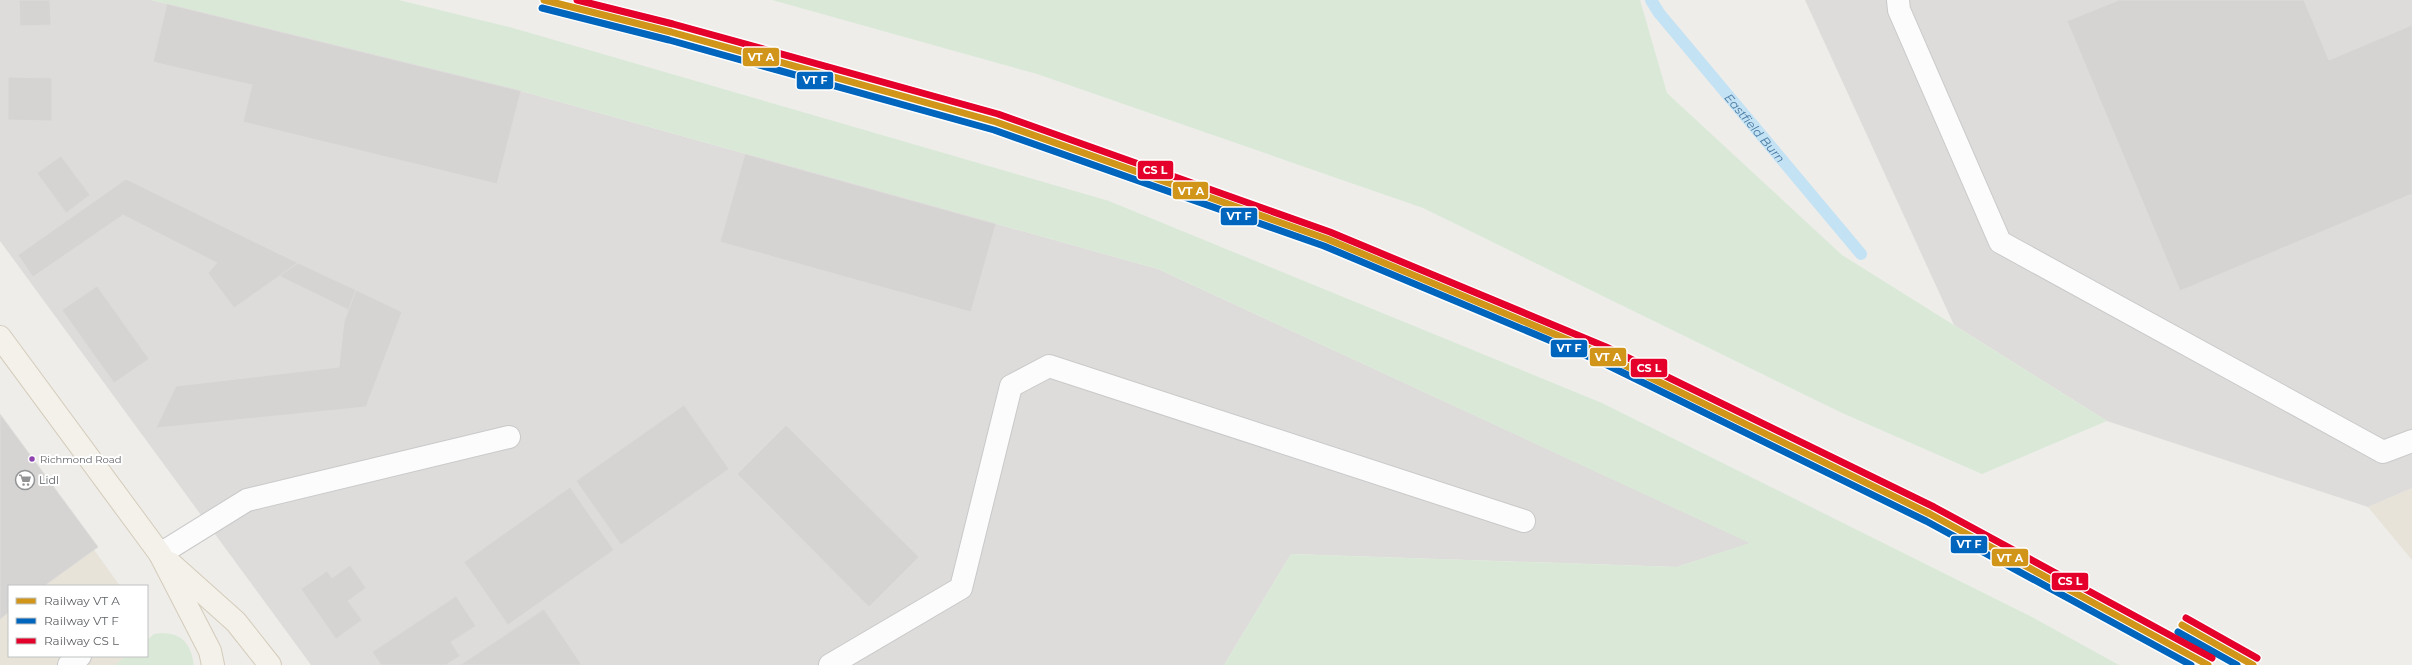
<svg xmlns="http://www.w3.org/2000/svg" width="2412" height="665" viewBox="0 0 2412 665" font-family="Montserrat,sans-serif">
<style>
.commercial{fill:#e7e3d9}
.industrial{fill:#dedcda}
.green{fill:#dae9d7}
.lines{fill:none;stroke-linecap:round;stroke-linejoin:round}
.stream{stroke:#c3e2f4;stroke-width:12}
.building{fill:#d5d4d3;stroke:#dedcda}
.minor-casing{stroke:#c9c9c9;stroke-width:24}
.major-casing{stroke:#d4cbba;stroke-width:24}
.minor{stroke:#fcfcfc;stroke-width:22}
.major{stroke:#f3f1ea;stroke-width:22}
.rail-1-casing{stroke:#fff;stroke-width:10}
.rail-2-casing{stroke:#fff;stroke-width:10}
.rail-3-casing{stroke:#fff;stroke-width:10}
.rail-1{stroke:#d1951a;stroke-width:7}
.rail-2{stroke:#0065bd;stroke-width:7}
.rail-3{stroke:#e4002b;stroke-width:7}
.bus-dot{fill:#8e44ad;stroke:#fff;stroke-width:1.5}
.labels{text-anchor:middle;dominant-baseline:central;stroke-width:4;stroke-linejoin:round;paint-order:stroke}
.bus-label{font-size:10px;fill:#606367;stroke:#fff;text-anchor:start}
.poi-label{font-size:11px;fill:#606367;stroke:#fff;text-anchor:start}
.water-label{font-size:12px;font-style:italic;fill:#4979a2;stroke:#fff}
.line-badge{stroke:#fff;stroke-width:1.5}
.badge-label{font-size:11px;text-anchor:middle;font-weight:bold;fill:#fff}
</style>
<rect width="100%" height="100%" fill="#eeedea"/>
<!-- commercial -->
<g class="commercial">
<path d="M0,418L120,586H9V656H126L115,665H0Z"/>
<path d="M2412,488V560L2368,507Z"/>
</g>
<!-- industrial -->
<g class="industrial">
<path d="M0,0H151L521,91L1158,269L1751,543L1677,567L1291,554L1224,665H311L0,241Z"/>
<path d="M1805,0H2412V488L2368,507L2107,421L1954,325Z"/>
</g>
<!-- green -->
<g class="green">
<path d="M151,0H399L513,28L1109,201L1602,403L2030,616L2119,665H1224L1291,554L1677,567L1750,543L1158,269L521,91Z"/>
<path d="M772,0H1640L1667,93L1842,255L2107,421L1982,474L1842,413L1423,208L1037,74Z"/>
<path d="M162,633C183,633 191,645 194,665H115L126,656H147V640L154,634Z"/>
</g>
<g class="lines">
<!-- stream -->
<path class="stream" id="s1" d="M1651,0L1659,13L1861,254"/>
</g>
<!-- building -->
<g class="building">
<path d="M19,0H50L51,25L20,26Z"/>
<path d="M2119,0H2304L2329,60L2412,25V194L2180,291L2067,21Z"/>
<path d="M167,4L521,91L497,184L243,122L252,85L153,62Z"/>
<path d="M8,77L52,78V121L8,120Z"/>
<path d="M745,154L996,224L971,312L720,242Z"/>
<path d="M61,156L90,195L66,213L37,173Z"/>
<path d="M126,179L298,263L234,308L208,273L217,263L123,215L33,277L18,255Z"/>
<path d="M298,263L356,290L349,310L279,276Z"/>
<path d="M97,286L149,359L114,383L62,310Z"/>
<path d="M356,290L402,312L366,407L156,428L176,386L339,367L344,322Z"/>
<path d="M684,405L729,469L621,545L576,481Z"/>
<path d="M0,414L98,547L44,586H9V612L0,619Z"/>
<path d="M786,425L919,557L869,607L737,474Z"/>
<path d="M570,487L614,550L508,625L464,562Z"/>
<path d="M350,565L366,588L348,601L362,620L336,639L301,589L327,571L332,578Z"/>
<path d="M456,596L476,626L451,642L460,656L446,665H381L372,652Z"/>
<path d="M544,609L582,665H460Z"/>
</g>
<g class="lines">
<!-- minor casing -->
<g class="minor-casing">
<g id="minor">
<path d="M1898,0L1899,10L2000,242L2383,452L2412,441"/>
<path d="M160,554L247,500L509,437"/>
<path d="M69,665L80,656"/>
<path d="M830,665L961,588L1011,386L1049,366L1524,521"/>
</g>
</g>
<!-- major casing -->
<g class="major-casing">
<g id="major">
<path d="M0,337L160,554L210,651L213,665"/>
<path d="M170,563L236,622L270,665"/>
</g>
</g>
<!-- minor -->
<use href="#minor" class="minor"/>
<!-- major -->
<use href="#major" class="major"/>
<!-- rail-1 casing -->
<g class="rail-1-casing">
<g id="rail-1">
<path d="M544,0L671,32L996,122L1327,239L1602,354L1930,514L2208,665"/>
<path d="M2182,625L2253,665"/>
</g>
</g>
<!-- rail-2 casing -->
<g class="rail-2-casing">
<g id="rail-2">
<path d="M542,8L669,40L994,130L1324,246L1599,361L1926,521L2191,665"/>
<path d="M2178,632L2237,665"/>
</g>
</g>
<!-- rail-3 casing -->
<g class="rail-3-casing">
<g id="rail-3">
<path d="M577,0L673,24L998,114L1330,232L1606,347L1934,507L2212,658"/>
<path d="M2186,618L2257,658"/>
</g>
</g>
<!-- rail-1 -->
<use href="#rail-1" class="rail-1"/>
<!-- rail-2 -->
<use href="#rail-2" class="rail-2"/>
<!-- rail-3 -->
<use href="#rail-3" class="rail-3"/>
</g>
<!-- icons -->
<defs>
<g id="supermarket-ring" transform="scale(1)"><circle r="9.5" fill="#fff" stroke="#929395" stroke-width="1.5"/><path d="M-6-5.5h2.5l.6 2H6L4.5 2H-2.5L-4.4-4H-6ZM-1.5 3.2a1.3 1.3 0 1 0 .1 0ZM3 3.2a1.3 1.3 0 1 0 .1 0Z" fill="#929395"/></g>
</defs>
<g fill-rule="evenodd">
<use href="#supermarket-ring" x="25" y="480"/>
</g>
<!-- markers -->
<circle class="bus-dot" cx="32" cy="459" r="3.5"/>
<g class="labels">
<!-- bus labels -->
<g class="bus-label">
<text x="40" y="459">Richmond Road</text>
</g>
<!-- poi labels -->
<g class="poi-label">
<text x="39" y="480">Lidl</text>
</g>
<!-- water labels -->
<g class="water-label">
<text stroke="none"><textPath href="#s1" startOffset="165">Eastfield Burn</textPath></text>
</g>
</g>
<g class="line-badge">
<rect x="742" y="47" width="38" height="20" rx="4" fill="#d1951a"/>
<rect x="796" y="71" width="38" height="19" rx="4" fill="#0065bd"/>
<rect x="1137" y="160" width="37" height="20" rx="4" fill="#e4002b"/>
<rect x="1172" y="181" width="37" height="19" rx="4" fill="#d1951a"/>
<rect x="1220" y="207" width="38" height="19" rx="4" fill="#0065bd"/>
<rect x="1550" y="339" width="38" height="19" rx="4" fill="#0065bd"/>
<rect x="1589" y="347" width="38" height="20" rx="4" fill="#d1951a"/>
<rect x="1630" y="358" width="38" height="20" rx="4" fill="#e4002b"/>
<rect x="1950" y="535" width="38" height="19" rx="4" fill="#0065bd"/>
<rect x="1991" y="548" width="38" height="19" rx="4" fill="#d1951a"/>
<rect x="2051" y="572" width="38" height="19" rx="4" fill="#e4002b"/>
</g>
<g class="badge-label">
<text x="761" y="61">VT A</text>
<text x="815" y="84">VT F</text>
<text x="1155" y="174">CS L</text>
<text x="1191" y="195">VT A</text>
<text x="1239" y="220">VT F</text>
<text x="1569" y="352">VT F</text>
<text x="1608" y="361">VT A</text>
<text x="1649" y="372">CS L</text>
<text x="1969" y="548">VT F</text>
<text x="2010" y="562">VT A</text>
<text x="2070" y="585">CS L</text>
</g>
<!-- legend -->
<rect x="8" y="585" width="140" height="72" fill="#ffffff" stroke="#bfc1c2"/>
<rect x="16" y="598" width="20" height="6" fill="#d1951a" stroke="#bfc1c2"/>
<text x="44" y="605" font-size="12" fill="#606367">Railway VT A</text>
<rect x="16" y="618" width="20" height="6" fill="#0065bd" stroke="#bfc1c2"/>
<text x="44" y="625" font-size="12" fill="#606367">Railway VT F</text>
<rect x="16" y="638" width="20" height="6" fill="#e4002b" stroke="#bfc1c2"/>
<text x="44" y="645" font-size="12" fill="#606367">Railway CS L</text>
</svg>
